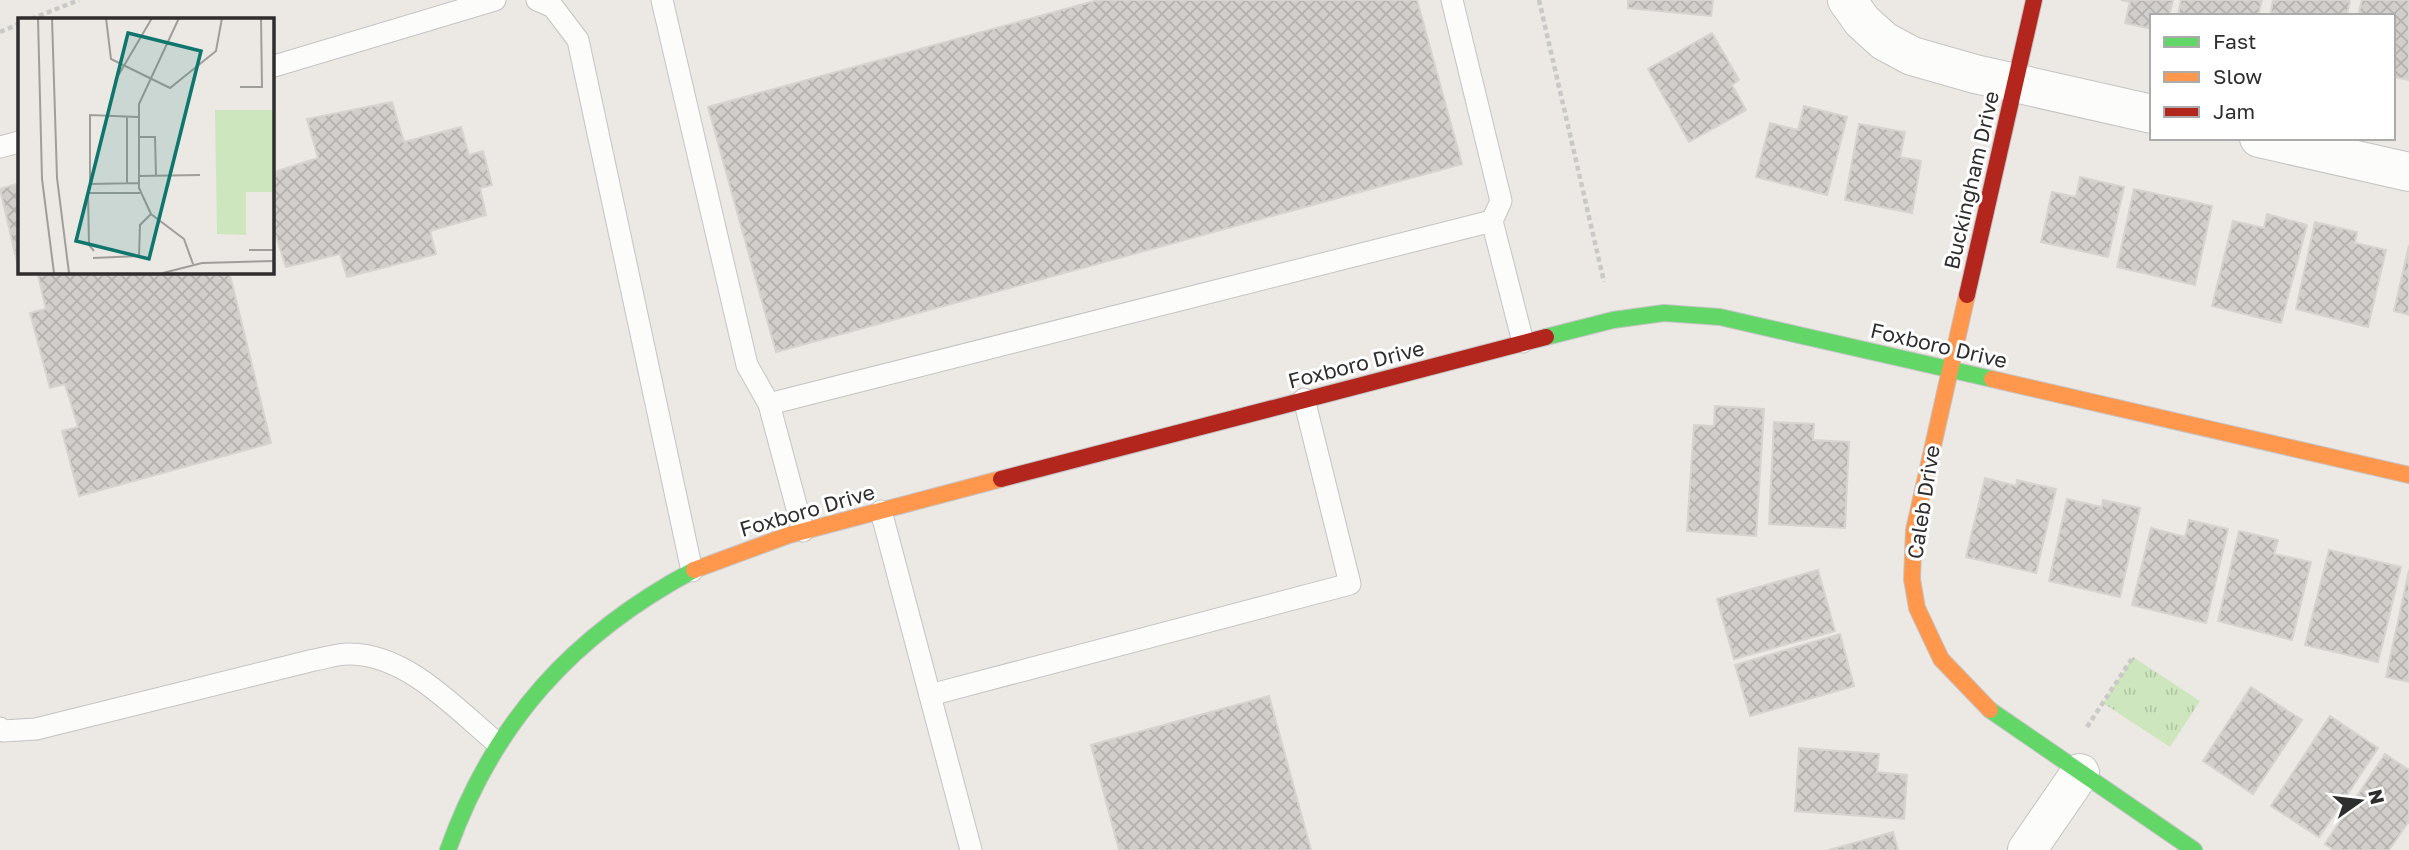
<svg xmlns="http://www.w3.org/2000/svg" width="2409" height="850" viewBox="0 0 2409 850" font-family="'Golos Text',sans-serif">
<style>
.grass{fill:url(#grass-tufts)}
.building{fill:url(#building-cross-hatch);stroke:#d7d4d0;stroke-width:2}
.lines{fill:none;stroke-linecap:round;stroke-linejoin:round}
.lane-casing{stroke:#c5c4c5;stroke-width:23}
.street-casing{stroke:#c5c4c5;stroke-width:40}
.fast-casing{stroke:#c5c4c5;stroke-width:18}
.slow-casing{stroke:#c5c4c5;stroke-width:18}
.jam-casing{stroke:#c5c4c5;stroke-width:18}
.path{stroke:#c9c9c8;stroke-width:4.5;stroke-dasharray:5 3.5;stroke-linecap:butt}
.lane{stroke:#fcfcfb;stroke-width:21}
.street{stroke:#fcfcfb;stroke-width:38}
.fast{stroke:#63d668;stroke-width:16}
.slow{stroke:#ff974d;stroke-width:16}
.jam{stroke:#b3261e;stroke-width:16}
.labels{text-anchor:middle;dominant-baseline:central;stroke-width:6;stroke-linejoin:round;paint-order:stroke}
.street-label{font-size:21px;fill:#2e2e2e;stroke:#fff}
.inset-road{fill:none;stroke:#a09e9b;stroke-width:2}
.view{fill:#0f766e;fill-opacity:0.15;stroke:#0f766e;stroke-width:3.5}
.inset-edge{fill:none;stroke:#2e2e2e;stroke-width:3.5}
</style>
<defs>
<pattern id="grass-tufts" width="24" height="20" patternUnits="userSpaceOnUse" patternTransform="scale(1.75)"><rect width="24" height="20" fill="#cee6be"/><path d="M3 7l-1-3M5 7V3M7 7l1-3M15 17l-1-3M17 17v-4M19 17l1-3" fill="none" stroke="#b1c6a4"/></pattern>
<pattern id="building-cross-hatch" width="8" height="8" patternUnits="userSpaceOnUse" patternTransform="scale(1.75)"><rect width="8" height="8" fill="#d1cecb"/><path d="M0 0l8 8M0 8l8-8" fill="none" stroke="#b4b1af"/></pattern>
</defs>
<rect width="100%" height="100%" fill="#ece8e4"/>
<!-- grass -->
<path class="grass" d="M2133,657L2200,701L2170,747L2103,703Z"/>
<!-- building -->
<g class="building">
<path d="M1098,0H1417L1462,164L776,352L708,107Z"/>
<path d="M1628,0H1713L1711,16L1628,8Z"/>
<path d="M2121,0H2173L2169,16H2152V29L2125,23L2130,2Z"/>
<path d="M2181,0H2262L2258,16H2178Z"/>
<path d="M2273,0H2350L2347,16H2270Z"/>
<path d="M2362,0H2409V80L2393,77V16H2358Z"/>
<path d="M1712,33L1739,80L1732,85L1746,110L1689,142L1648,69Z"/>
<path d="M392,102L404,142L461,127L469,155L483,151L492,185L480,188L486,215L430,231L436,254L347,277L340,254L286,267L276,236L271,238V186L277,171L318,158L307,119Z"/>
<path d="M1804,106L1847,117L1827,195L1756,177L1770,123L1798,130Z"/>
<path d="M1859,124L1905,132L1900,157L1921,161L1912,213L1845,200Z"/>
<path d="M2080,177L2124,187L2108,257L2041,242L2052,192L2076,197Z"/>
<path d="M19,183V262H17L0,189Z"/>
<path d="M2134,189L2212,206L2195,285L2117,267Z"/>
<path d="M2267,214L2307,225L2281,323L2212,306L2233,221L2264,228Z"/>
<path d="M2315,222L2357,232L2355,243L2386,250L2368,327L2296,309Z"/>
<path d="M2409,245V315L2394,311Z"/>
<path d="M37,271H229L271,443L79,496L62,431L78,427L65,384L50,388L30,313L46,309Z"/>
<path d="M1715,406L1764,409L1756,536L1687,531L1694,425L1714,426Z"/>
<path d="M1774,422L1814,424L1813,440L1849,442L1845,528L1769,524Z"/>
<path d="M1985,478L2016,486L2017,480L2056,489L2036,573L1966,557Z"/>
<path d="M2067,499L2102,507L2103,500L2140,508L2120,597L2049,581Z"/>
<path d="M2189,520L2228,529L2206,623L2132,605L2151,528L2185,537Z"/>
<path d="M2239,531L2278,540L2274,554L2311,562L2292,640L2218,621Z"/>
<path d="M2329,550L2401,567L2378,662L2305,645Z"/>
<path d="M1818,570L1835,631L1734,659L1717,599Z"/>
<path d="M2409,570V682L2386,677Z"/>
<path d="M1840,634L1854,686L1750,716L1735,665Z"/>
<path d="M2251,687L2302,720L2253,794L2203,761Z"/>
<path d="M1269,696L1311,850H1119L1091,745Z"/>
<path d="M2330,716L2378,748L2319,837L2271,806Z"/>
<path d="M1799,748L1879,754L1877,772L1907,775L1904,819L1795,811Z"/>
<path d="M2385,754L2409,770V821L2389,850H2334L2325,844Z"/>
<path d="M1893,832L1898,850H1829Z"/>
</g>
<g class="lines">
<!-- lane casing -->
<g class="lane-casing">
<g id="lane">
<path d="M537,0L553,7L578,40L692,571"/>
<path d="M662,0L747,365L769,404L803,531"/>
<path d="M1452,0L1501,201L1492,221L1523,342"/>
<path d="M271,67L495,0"/>
<path d="M0,147L19,142"/>
<path d="M769,404L1492,221"/>
<path d="M881,511L971,850"/>
<path d="M930,695L1350,584L1304,399"/>
<path d="M0,728L3,731L36,729L314,660C326,658 339,653 351,654C408,655 456,709 497,743"/>
</g>
</g>
<!-- street casing -->
<g class="street-casing">
<g id="street">
<path d="M1847,0L1862,21L1884,41L1912,56L1975,74L2152,114"/>
<path d="M2259,138L2409,172"/>
<path d="M2027,850L2080,773"/>
</g>
</g>
<!-- fast casing -->
<g class="fast-casing">
<g id="fast">
<path d="M1546,337L1613,320L1664,313L1720,317L1992,379"/>
<path d="M1990,710L2194,850"/>
<path d="M448,850C494,721 574,634 694,570"/>
</g>
</g>
<!-- slow casing -->
<g class="slow-casing">
<g id="slow">
<path d="M1967,295L1914,530L1912,579L1917,608L1941,659L1990,710"/>
<path d="M1992,379L2409,475"/>
<path d="M694,570L789,535L1001,479"/>
</g>
</g>
<!-- jam casing -->
<g class="jam-casing">
<g id="jam">
<path d="M1967,295L2034,0"/>
<path d="M1001,479L1546,337"/>
</g>
</g>
<!-- path -->
<g class="path">
<path d="M1539,0L1604,282"/>
<path d="M31,19L79,0"/>
<path d="M0,32L19,24"/>
<path d="M2087,727L2133,657"/>
</g>
<!-- lane -->
<use href="#lane" class="lane"/>
<!-- street -->
<use href="#street" class="street"/>
<!-- fast -->
<use href="#fast" class="fast"/>
<!-- slow -->
<use href="#slow" class="slow"/>
<!-- jam -->
<use href="#jam" class="jam"/>
</g>
<g class="labels">
<!-- street labels -->
<g class="street-label">
<text transform="translate(1971 180) rotate(-77)">Buckingham Drive</text>
<text transform="translate(1939 345) rotate(13)">Foxboro Drive</text>
<text transform="translate(1356 364) rotate(-14)">Foxboro Drive</text>
<text transform="translate(1923 502) rotate(-81)">Caleb Drive</text>
<text transform="translate(807 510) rotate(-16)">Foxboro Drive</text>
</g>
</g>
<!-- overview -->
<g transform="translate(18 18)">
<rect width="256" height="256" fill="#ece8e4"/>
<path d="M197,92H255V174H228V217L199,216Z" fill="#cee6be"/>
<path class="inset-road" d="M20,0L24,161L36,255M34,0L39,160L51,255M88,0L93,41L152,70L198,33L204,0M161,0L121,86V170L133,196L166,221L175,246M97,63L134,0M222,69H244L243,0M109,99V165M120,99L72,97V166L121,165M120,119H137L138,157M121,158L182,157M231,232H256M76,233L71,227L70,175H122M75,240L121,238L122,207L133,196M145,255L184,245L256,243"/>
<path class="view" d="M110,15L183,33L131,241L58,223Z"/>
<rect width="256" height="256" class="inset-edge"/>
</g>
<!-- legend -->
<rect x="2150" y="14" width="245" height="126" fill="#ffffff" stroke="#ababab" stroke-width="2"/>
<rect x="2164" y="37" width="35" height="10" fill="#63d668" stroke="#ababab" stroke-width="2"/>
<text x="2213" y="49" font-size="21" fill="#2e2e2e">Fast</text>
<rect x="2164" y="72" width="35" height="10" fill="#ff974d" stroke="#ababab" stroke-width="2"/>
<text x="2213" y="84" font-size="21" fill="#2e2e2e">Slow</text>
<rect x="2164" y="107" width="35" height="10" fill="#b3261e" stroke="#ababab" stroke-width="2"/>
<text x="2213" y="119" font-size="21" fill="#2e2e2e">Jam</text>
<!-- north arrow -->
<g transform="translate(2360 801) rotate(76)" stroke="#ffffff" stroke-width="5" paint-order="stroke">
<path d="M0-5L12 26L0 18L-12 26Z" fill="#2e2e2e"/>
<text y="-10" font-size="19" font-weight="bold" text-anchor="middle" fill="#2e2e2e">N</text>
</g>
</svg>
